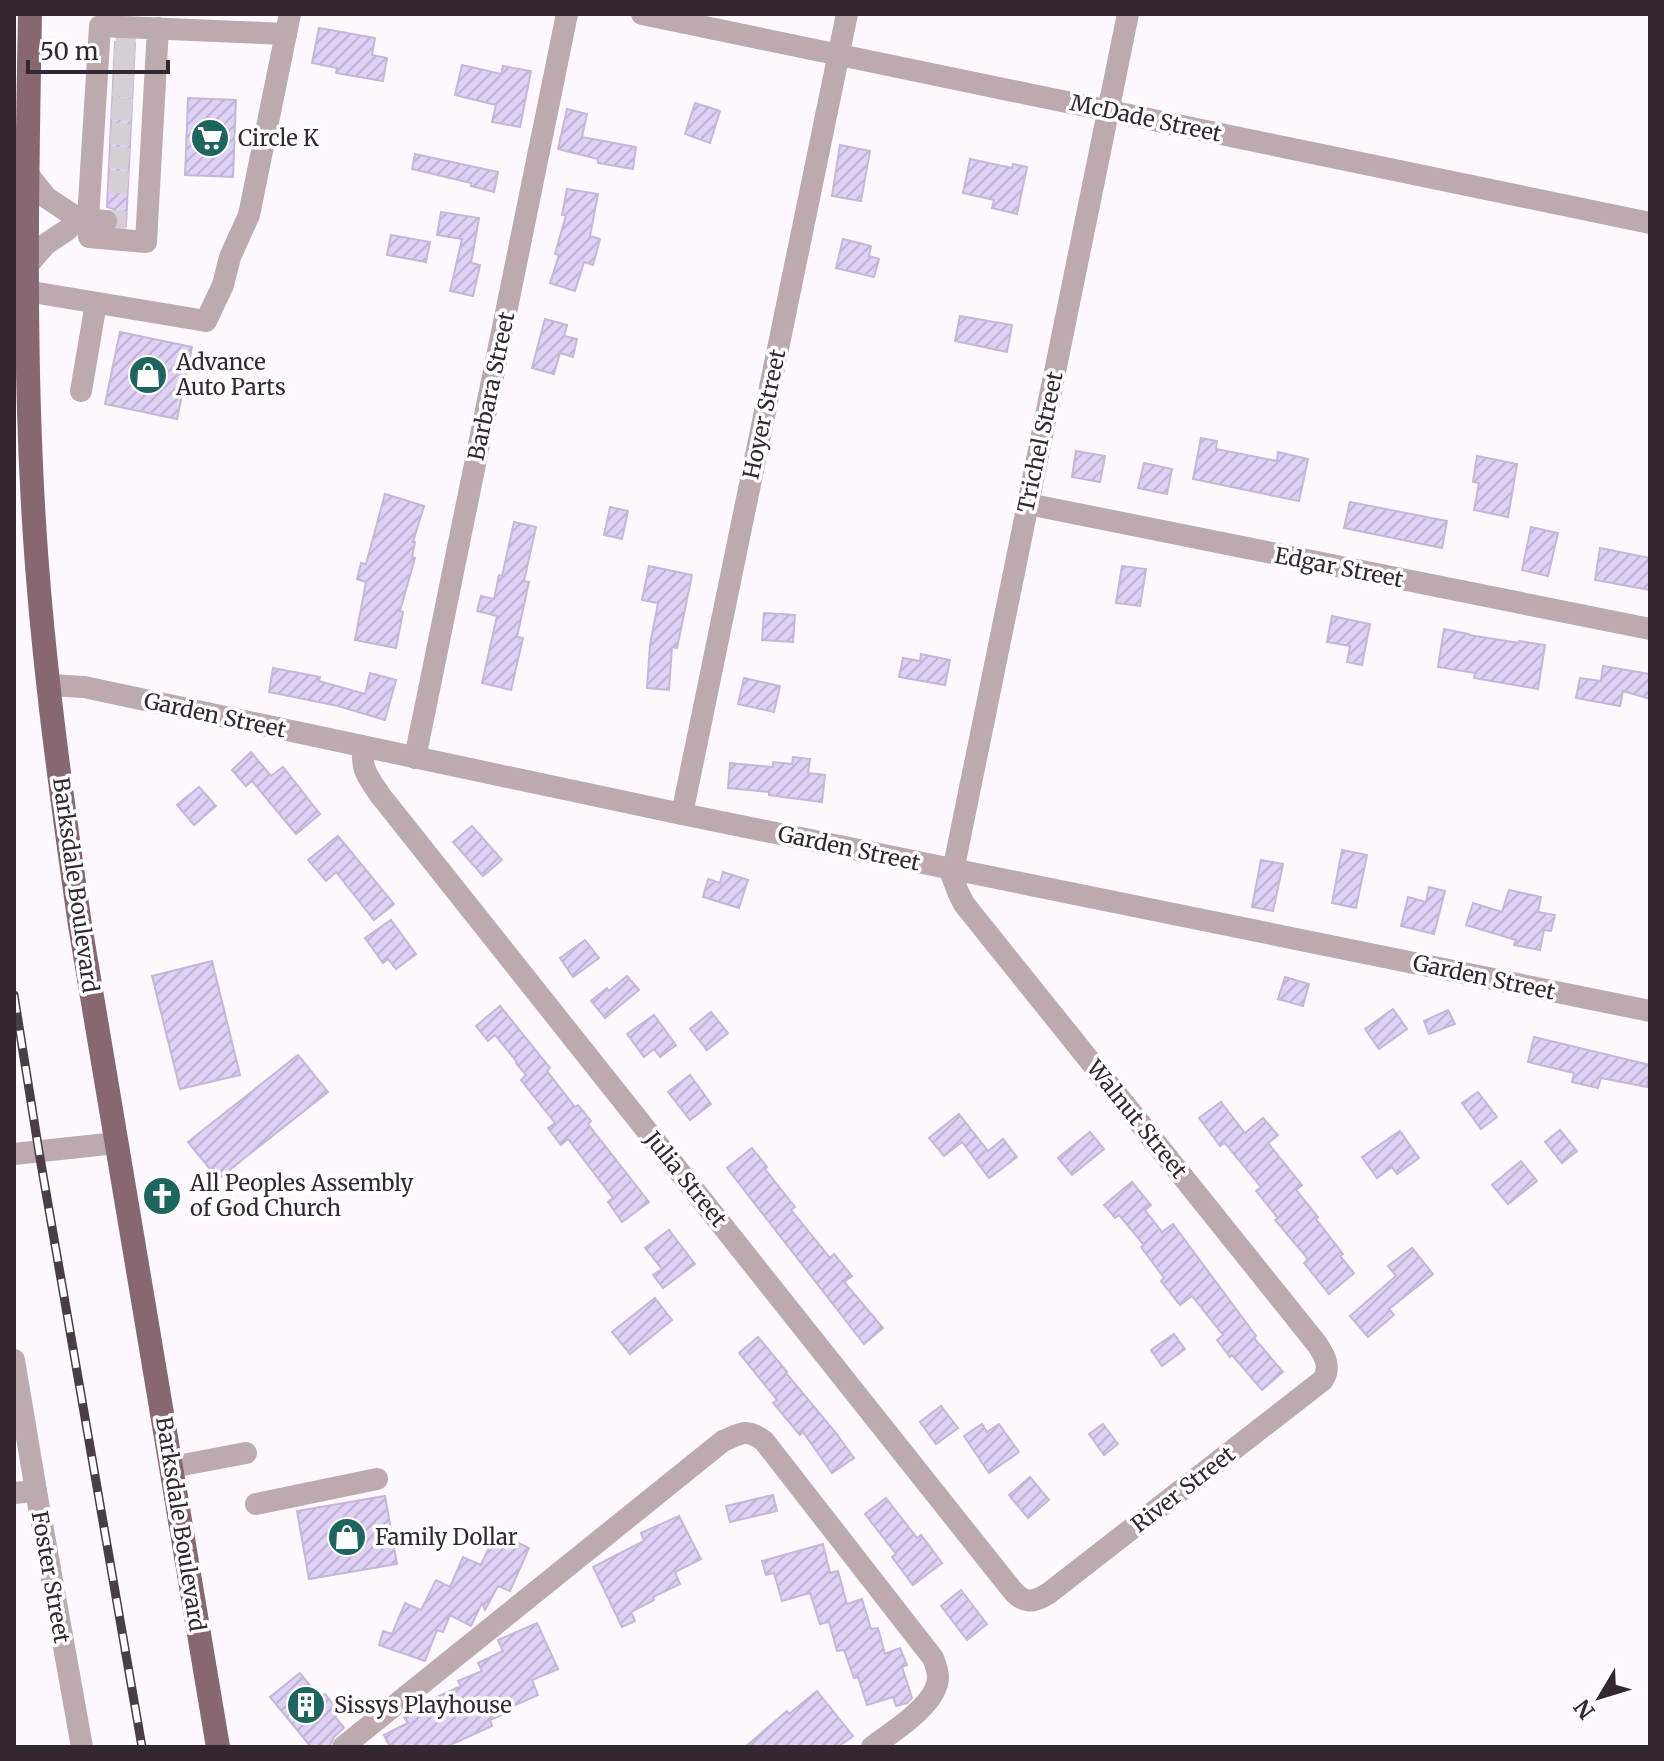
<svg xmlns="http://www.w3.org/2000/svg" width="1664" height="1761" viewBox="0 0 1664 1761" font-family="Merriweather,serif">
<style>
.building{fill:url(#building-hatch);stroke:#c4b7d9;stroke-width:2}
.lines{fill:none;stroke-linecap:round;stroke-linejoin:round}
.minor-tunnel{stroke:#d6ced5;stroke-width:22;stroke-dasharray:22 11;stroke-linecap:butt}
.minor{stroke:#bdaaaf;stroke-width:22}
.major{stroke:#886870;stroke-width:24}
.rail-casing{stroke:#493d47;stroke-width:9}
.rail{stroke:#fff;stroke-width:6;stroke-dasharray:18;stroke-linecap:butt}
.labels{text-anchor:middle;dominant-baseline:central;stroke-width:7;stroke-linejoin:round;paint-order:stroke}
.street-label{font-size:22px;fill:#332731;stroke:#fff}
.poi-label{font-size:22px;fill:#332731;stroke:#fff;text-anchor:start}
</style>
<defs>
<pattern id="building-hatch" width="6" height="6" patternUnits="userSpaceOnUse" patternTransform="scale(2)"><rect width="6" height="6" fill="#dfd1f5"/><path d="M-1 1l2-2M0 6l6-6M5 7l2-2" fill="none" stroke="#c0b3d2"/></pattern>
</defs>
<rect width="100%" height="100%" fill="#fff8fe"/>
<!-- building -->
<g class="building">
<path d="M319,28L375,38L372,55L387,58L383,81L336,73L337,68L312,63Z"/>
<path d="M115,42L135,43L126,226L119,225L118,214L113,209L107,207Z"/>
<path d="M462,65L501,74L503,66L531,71L520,127L492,122L496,105L455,95Z"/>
<path d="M188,98L236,100L233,177L185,175Z"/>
<path d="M695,103L720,111L710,143L685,134Z"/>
<path d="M567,109L587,114L582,137L636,147L633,169L598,163V159L558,149Z"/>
<path d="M840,145L870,151L861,201L832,196Z"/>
<path d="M415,154L498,172L494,192L471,186V183L412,169Z"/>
<path d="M970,159L1012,168L1013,164L1027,167L1017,214L992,208L994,200L963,193Z"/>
<path d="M567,189L598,194L590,236L600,239L593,265L584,262L575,291L550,283L559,255L555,254L566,215H562Z"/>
<path d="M441,212L479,218L471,263L480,265L473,296L450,291L462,239L437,235Z"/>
<path d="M391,235L430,242L426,262L387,255Z"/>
<path d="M843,239L871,246L869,256L879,259L874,277L836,268Z"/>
<path d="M960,316L1012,325L1007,352L955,341Z"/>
<path d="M545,319L567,325L564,336L577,339L573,357L560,353L554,374L532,368Z"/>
<path d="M120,332L192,347L177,419L105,404Z"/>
<path d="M1201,438L1217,441L1216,449L1277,461L1278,452L1308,459L1299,501L1193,479Z"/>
<path d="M1076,451L1105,456L1100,482L1072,477Z"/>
<path d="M1477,456L1517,464L1508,517L1474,510L1479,483L1473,482Z"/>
<path d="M1144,463L1172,469L1167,494L1138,488Z"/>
<path d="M385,494L424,506L413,542H415L412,557L415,558L400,611L403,612L396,648L355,640L366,582L357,579L361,563L366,564Z"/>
<path d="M1350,502L1447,521L1442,548L1344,528Z"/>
<path d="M610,507L628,511L622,539L604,535Z"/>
<path d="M514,522L536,527L524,581L529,582L517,637L523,638L511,690L482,683L497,616L477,611L481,596L494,599L499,575L502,576Z"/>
<path d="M1531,527L1558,533L1548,576L1522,570Z"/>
<path d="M1600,548L1650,558V590L1595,580Z"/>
<path d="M649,566L692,575L677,648L672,647L669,690L647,688L650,645L658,603L642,600Z"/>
<path d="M1122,566L1146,569L1140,606L1116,603Z"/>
<path d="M764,613L795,615L793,642L762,640Z"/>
<path d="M1332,616L1370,624L1362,665L1347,662L1350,646L1327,642Z"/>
<path d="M1444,629L1469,634V635L1519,643V641L1545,645L1538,689L1474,678L1475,673L1438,667Z"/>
<path d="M921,654L950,660L945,685L899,677L903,658L920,661Z"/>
<path d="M1603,666L1650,674V699L1623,691L1620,706L1576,698L1580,678L1601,681Z"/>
<path d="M273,668L320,677L319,681L365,694L370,673L396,680L385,720L338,706L269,692Z"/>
<path d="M744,678L780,686L774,712L738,704Z"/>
<path d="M251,752L271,776L283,767L320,814L296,834L252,781L246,786L232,770Z"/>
<path d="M793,757L810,759L808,773L825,775L822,802L769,795V792L728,788L730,763L773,767V762L792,764Z"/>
<path d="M199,787L216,806L194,825L177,805Z"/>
<path d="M472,826L502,860L483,876L453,842Z"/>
<path d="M338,836L394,904L374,920L336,872L326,881L308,860Z"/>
<path d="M1342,850L1367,855L1356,908L1332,903Z"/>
<path d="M1261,860L1283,864L1273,911L1252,907Z"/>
<path d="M723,872L748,880L739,908L703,897L708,879L720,883Z"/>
<path d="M1429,887L1445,891L1434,934L1401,926L1408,897L1426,902Z"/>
<path d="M1509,890L1541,897L1538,912L1555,915L1551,931L1544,930L1540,950L1514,945L1516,940L1466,925L1473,903L1502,912Z"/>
<path d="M391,920L416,954L396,969L388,959L383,963L365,938Z"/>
<path d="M585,940L599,958L573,977L560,958Z"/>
<path d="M212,961L240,1075L180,1089L152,976Z"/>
<path d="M627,976L639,990L605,1018L591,1001L607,988L609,991Z"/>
<path d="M1285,977L1309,984L1303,1006L1278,999Z"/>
<path d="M500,1006L550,1068L547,1071L575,1107L578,1105L591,1121L588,1124L649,1202L622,1222L608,1202L613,1198L568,1139L561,1145L548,1128L555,1123L521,1080L526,1075L516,1063L517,1062L495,1035L488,1041L476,1026Z"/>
<path d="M1393,1009L1407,1029L1379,1049L1365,1029Z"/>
<path d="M1448,1010L1455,1024L1429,1034L1424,1021Z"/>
<path d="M711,1012L728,1033L707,1050L690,1029Z"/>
<path d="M654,1015L676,1045L660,1057L654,1049L644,1057L627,1034Z"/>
<path d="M1534,1037L1650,1065L1647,1087L1601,1078L1598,1088L1572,1082L1574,1073L1528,1062Z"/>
<path d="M298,1055L328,1092L218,1179L188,1142Z"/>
<path d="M690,1075L711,1104L690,1120L668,1092Z"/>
<path d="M1478,1092L1497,1117L1481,1129L1462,1103Z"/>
<path d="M1221,1102L1245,1133L1263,1118L1278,1135L1268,1143L1302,1185L1296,1190L1318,1217L1316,1219L1343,1254L1340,1256L1354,1273L1329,1294L1304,1263L1308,1259L1275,1220L1278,1218L1256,1191L1261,1187L1225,1143L1220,1146L1199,1118Z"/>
<path d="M959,1114L988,1151L1003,1139L1017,1157L989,1178L962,1142L944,1156L929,1138Z"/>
<path d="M1560,1130L1577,1151L1562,1163L1545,1142Z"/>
<path d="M1400,1131L1419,1158L1397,1174L1392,1167L1377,1178L1362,1157Z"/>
<path d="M1090,1132L1104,1149L1072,1175L1058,1158Z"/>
<path d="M752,1148L767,1167L765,1169L795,1207L791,1210L830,1258L834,1254L852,1276L844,1282L883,1328L864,1344L727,1168Z"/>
<path d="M1521,1161L1537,1181L1508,1204L1492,1185Z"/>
<path d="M1132,1182L1151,1205L1145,1210L1162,1232L1173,1224L1256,1336L1254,1338L1283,1372L1262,1390L1232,1355L1230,1357L1217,1340L1223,1335L1192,1296L1180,1305L1161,1281L1164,1278L1141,1247L1144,1245L1119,1215L1115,1218L1104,1205Z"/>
<path d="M669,1230L695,1264L663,1288L653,1275L662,1269L645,1248Z"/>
<path d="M1412,1248L1433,1274L1389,1309L1394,1315L1368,1337L1350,1316L1396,1276L1388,1266Z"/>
<path d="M655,1298L672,1320L630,1354L612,1332Z"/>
<path d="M1174,1334L1185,1349L1162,1366L1151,1350Z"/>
<path d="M758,1337L787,1372L786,1373L836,1433L854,1458L832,1473L803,1432L800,1435L773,1403L777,1400L739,1353Z"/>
<path d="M941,1406L958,1428L936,1444L920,1422Z"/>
<path d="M982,1424L987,1432L999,1424L1019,1452L989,1473L964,1436Z"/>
<path d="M1103,1424L1118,1444L1104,1455L1089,1434Z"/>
<path d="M1030,1477L1049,1500L1028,1518L1009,1495Z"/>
<path d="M773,1495L777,1511L730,1522L726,1506Z"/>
<path d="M385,1496L397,1564L309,1579L297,1511Z"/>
<path d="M886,1498L917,1538L921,1535L942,1563L913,1585L892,1557L896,1554L865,1514Z"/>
<path d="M679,1516L701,1559L675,1572L680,1584L653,1597L654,1600L631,1612L635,1621L622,1627L593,1567L644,1541L641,1533Z"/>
<path d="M496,1532L529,1548L510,1591L498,1586L485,1610L482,1603L471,1626L450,1615L443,1632L437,1630L425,1661L379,1645L383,1631L392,1634L405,1603L421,1610L436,1580L450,1587L463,1557L481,1565Z"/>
<path d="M823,1544L830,1573L838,1571L847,1604L862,1599L871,1629L878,1628L885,1654L900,1648L907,1665L902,1667L912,1698L907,1703L896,1706L893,1697L867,1705L858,1677L854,1678L844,1650L837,1651L829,1622L820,1624L810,1593L782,1601L774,1573L766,1575L762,1561Z"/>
<path d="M961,1590L987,1624L967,1640L941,1606Z"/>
<path d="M537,1623L558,1669L532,1680L538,1695L511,1707L513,1710L490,1720L492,1726L446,1747H390L384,1735L408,1723L404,1717L433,1699L461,1686L458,1681L482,1671L478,1663L503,1651L498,1640Z"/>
<path d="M300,1673L320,1698L325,1694L340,1713L335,1717L344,1728L334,1737L329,1747H311L270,1697Z"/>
<path d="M817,1691L853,1736L838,1747H745L787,1711L789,1714Z"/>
</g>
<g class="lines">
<!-- minor-tunnel -->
<g class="minor-tunnel">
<path d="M115,46L135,48"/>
<path d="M114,62L134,64"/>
<path d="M113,85L133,87"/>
<path d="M112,108L132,110"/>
<path d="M111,133L130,135"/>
<path d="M110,157L129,159"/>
<path d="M109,181L128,183"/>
<path d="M106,221L126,222"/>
</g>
<!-- minor -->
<g class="minor">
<path d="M642,14L1650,223"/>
<path d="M158,28L146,242L89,237L88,219L100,26L286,34"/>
<path d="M27,173L47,198L79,219L106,221"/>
<path d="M26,267L46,244L67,230L79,219"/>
<path d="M26,291L206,321L223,285L230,257L249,215L290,14"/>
<path d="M81,391L96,303"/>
<path d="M1028,504L1650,629"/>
<path d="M49,685L84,687L682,814L1650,1011"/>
<path d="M364,747C360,769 368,777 380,795L1012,1590C1024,1604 1034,1603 1049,1593L1323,1380C1331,1367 1325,1356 1317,1344L964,904L958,892L952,876L1128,14"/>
<path d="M415,758L567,14"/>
<path d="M682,814L847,14"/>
<path d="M14,1154L116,1143"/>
<path d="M14,1360L36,1491L82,1747"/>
<path d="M172,1467L246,1453"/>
<path d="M14,1493L36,1491"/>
<path d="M256,1504L377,1479"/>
<path d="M343,1747L723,1441C742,1433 746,1428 764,1441L933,1658C935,1663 938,1671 938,1677C938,1704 892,1732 872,1747"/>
</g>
<!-- major -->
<path class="major" d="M30,14C27,171 24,329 32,486C39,633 59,780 80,925L218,1747"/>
<!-- rail casing -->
<g class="rail-casing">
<path id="rail" d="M14,995L39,1152L142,1747"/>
</g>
<!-- rail -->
<use href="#rail" class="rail"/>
</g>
<!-- icons -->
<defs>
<g id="supermarket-disc" transform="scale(2)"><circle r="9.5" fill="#1d665d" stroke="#fff"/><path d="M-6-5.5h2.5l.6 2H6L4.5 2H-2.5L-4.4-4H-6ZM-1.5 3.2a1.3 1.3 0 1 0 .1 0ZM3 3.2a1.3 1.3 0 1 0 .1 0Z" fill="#fff"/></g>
<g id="shop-disc" transform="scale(2)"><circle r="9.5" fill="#1d665d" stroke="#fff"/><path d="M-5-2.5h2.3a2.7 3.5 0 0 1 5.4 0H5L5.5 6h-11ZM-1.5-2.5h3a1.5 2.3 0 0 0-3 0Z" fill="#fff"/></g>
<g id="church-disc" transform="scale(2)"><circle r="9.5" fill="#1d665d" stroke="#fff"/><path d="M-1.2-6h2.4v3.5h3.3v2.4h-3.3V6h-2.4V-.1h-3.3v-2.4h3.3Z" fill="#fff"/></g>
<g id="building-disc" transform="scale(2)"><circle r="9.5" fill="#1d665d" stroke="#fff"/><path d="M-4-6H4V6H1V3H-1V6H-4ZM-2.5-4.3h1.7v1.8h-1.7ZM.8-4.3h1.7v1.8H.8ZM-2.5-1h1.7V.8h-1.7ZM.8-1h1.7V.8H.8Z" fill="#fff"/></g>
</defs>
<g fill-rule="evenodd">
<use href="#supermarket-disc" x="210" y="138"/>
<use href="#shop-disc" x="148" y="375"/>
<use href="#church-disc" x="162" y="1196"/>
<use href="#shop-disc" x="347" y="1537"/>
<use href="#building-disc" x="306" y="1705"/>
</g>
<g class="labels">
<!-- street labels -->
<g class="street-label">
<text transform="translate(1146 118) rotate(12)">McDade Street</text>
<text transform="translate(491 386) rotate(-78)">Barbara Street</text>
<text transform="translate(764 414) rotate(-78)">Hoyer Street</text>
<text transform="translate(1040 442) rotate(-78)">Trichel Street</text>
<text transform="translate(1339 567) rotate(11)">Edgar Street</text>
<text transform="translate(215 715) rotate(12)">Garden Street</text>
<text transform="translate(849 848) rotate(12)">Garden Street</text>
<text transform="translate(76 885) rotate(82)">Barksdale Boulevard</text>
<text transform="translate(1484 977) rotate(12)">Garden Street</text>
<text transform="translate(1137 1119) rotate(51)">Walnut Street</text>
<text transform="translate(686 1179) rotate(51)">Julia Street</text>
<text transform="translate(1183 1489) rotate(-38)">River Street</text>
<text transform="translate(181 1524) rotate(81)">Barksdale Boulevard</text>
<text transform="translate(51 1577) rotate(80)">Foster Street</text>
</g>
<!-- poi labels -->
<g class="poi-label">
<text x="238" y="138">Circle K</text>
<text x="176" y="362">Advance<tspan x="176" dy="25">Auto Parts</tspan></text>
<text x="190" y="1183">All Peoples Assembly<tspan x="190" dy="25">of God Church</tspan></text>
<text x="375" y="1537">Family Dollar</text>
<text x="334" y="1705">Sissys Playhouse</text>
</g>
</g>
<!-- border -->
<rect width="1664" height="1761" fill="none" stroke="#332731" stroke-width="32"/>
<!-- north arrow -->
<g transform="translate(1600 1697) rotate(232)" stroke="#ffffff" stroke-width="6" paint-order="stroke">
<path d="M0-6L14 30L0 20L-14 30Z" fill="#332731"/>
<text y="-12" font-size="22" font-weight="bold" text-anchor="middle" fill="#332731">N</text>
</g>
<!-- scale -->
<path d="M28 60v12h140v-12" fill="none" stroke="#332731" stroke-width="4"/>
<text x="40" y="60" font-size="24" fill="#332731" stroke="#ffffff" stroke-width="6" paint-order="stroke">50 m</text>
</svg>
